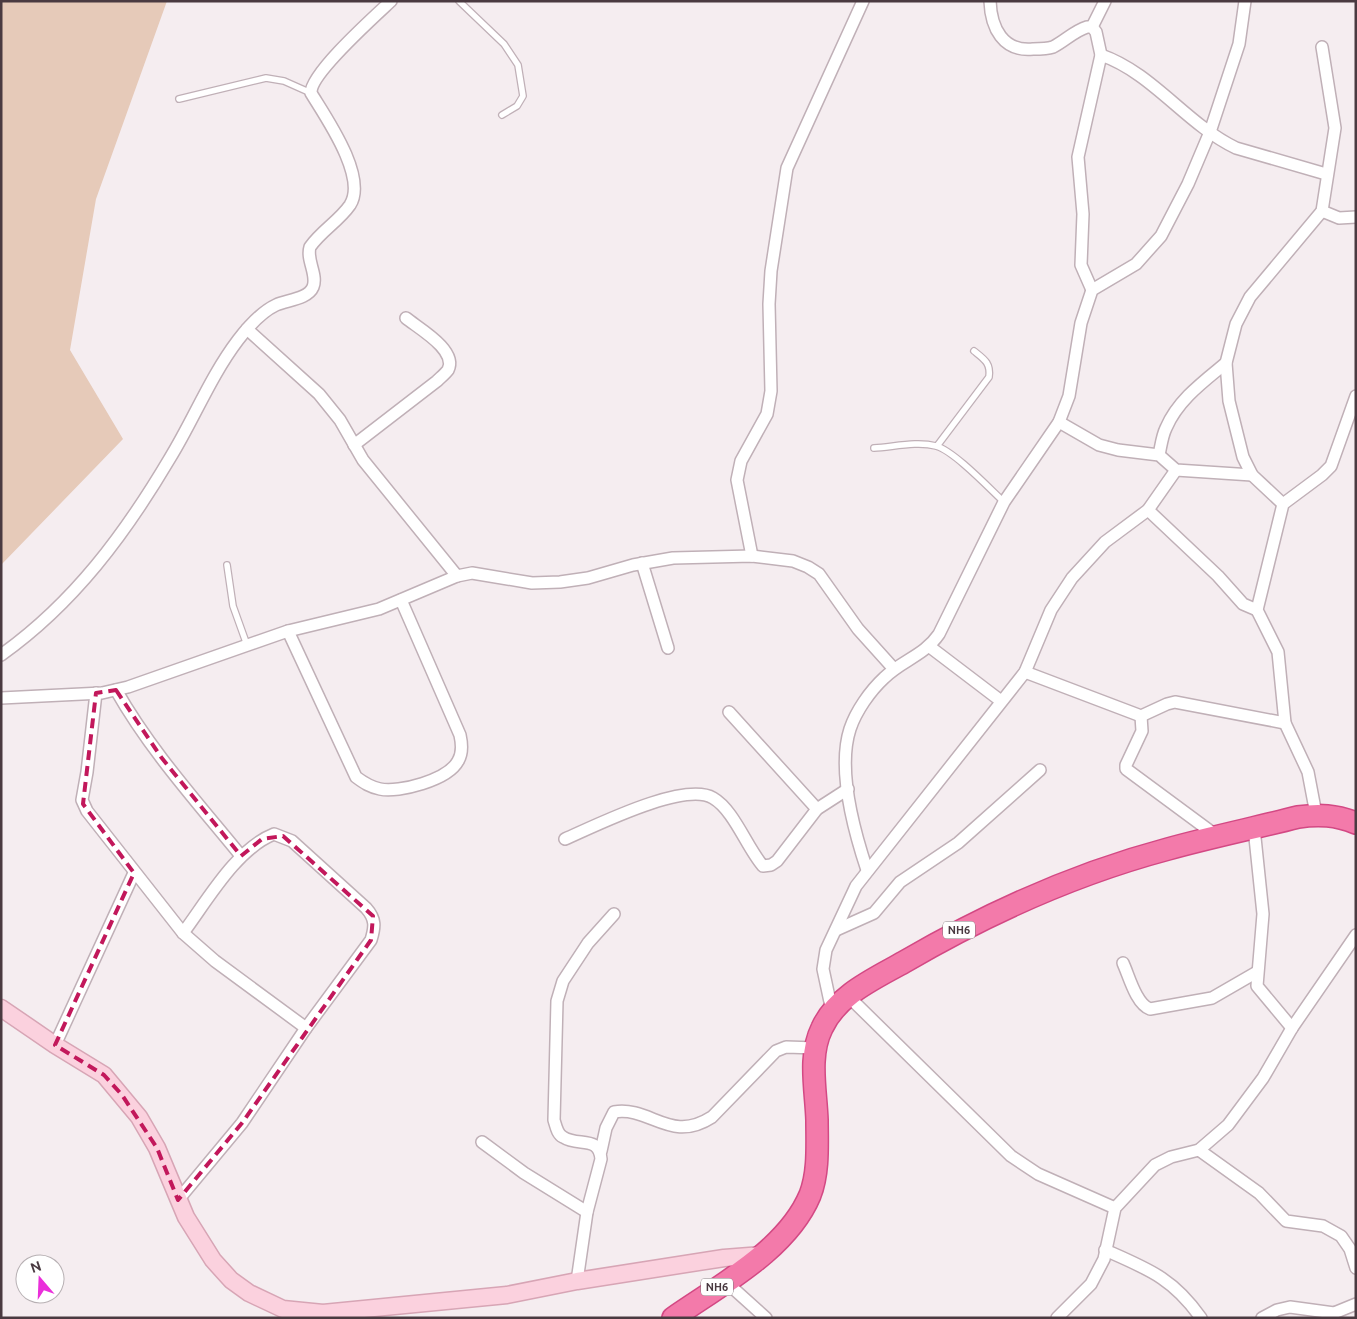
<svg xmlns="http://www.w3.org/2000/svg" width="1357" height="1319" viewBox="0 0 1357 1319" font-family="Ubuntu,sans-serif">
<style>
.green{fill:#e6cab9}
.lines{fill:none;stroke-linecap:round;stroke-linejoin:round}
.lane-casing{stroke:#c0b0b7;stroke-width:8}
.street-casing{stroke:#c0b0b7;stroke-width:14}
.secondary-casing{stroke:#d7a5b5;stroke-width:19}
.highway-casing{stroke:#d34984;stroke-width:24}
.lane{stroke:#fff;stroke-width:5.5}
.street{stroke:#fff;stroke-width:11}
.secondary{stroke:#fbd1de;stroke-width:16}
.highway{stroke:#f37aaa;stroke-width:21}
.marked{fill:none;stroke:#c2185b;stroke-width:4;stroke-dasharray:10 6;stroke-linejoin:round}
.labels{text-anchor:middle;dominant-baseline:central;stroke-width:4;stroke-linejoin:round;paint-order:stroke}
.shield{fill:#fff;stroke:#80757a;stroke-width:1}
.shield-label{font-size:11px;font-weight:bold;fill:#4a3a41}
</style>
<rect width="100%" height="100%" fill="#f5edf0"/>
<!-- green -->
<path class="green" d="M1,1H167L96,199L70,350L123,439L1,565Z"/>
<g class="lines">
<!-- lane casing -->
<g class="lane-casing">
<g id="lane">
<path d="M459,1L504,44L518,65L523,96L517,106L502,115"/>
<path d="M179,99L266,78L284,81L311,93"/>
<path d="M937,446L989,377C991,363 984,359 974,351"/>
<path d="M874,448C893,447 917,441 936,446C954,451 989,488 1004,502"/>
<path d="M227,565L233,606L247,645"/>
</g>
</g>
<!-- street casing -->
<g class="street-casing">
<g id="street">
<path d="M990,1C991,28 1003,52 1033,49C1040,49 1047,49 1053,47C1065,41 1074,31 1087,27H1092L1096,32L1101,55L1078,157L1083,214L1081,265L1092,290"/>
<path d="M1092,27L1105,1"/>
<path d="M1101,55C1153,73 1186,124 1236,148L1326,174"/>
<path d="M1322,211L1339,218L1356,217"/>
<path d="M247,329L319,394L340,420L363,460L457,576"/>
<path d="M1059,422L1099,445L1118,450L1159,455L1176,470L1252,475"/>
<path d="M354,445L437,381C440,378 445,374 448,370C458,350 418,328 406,318"/>
<path d="M1159,455C1161,446 1162,436 1166,428C1178,400 1203,382 1226,363"/>
<path d="M1283,504L1252,475L1243,457L1229,401L1226,363L1236,324L1250,297L1322,211L1335,128L1322,47"/>
<path d="M1148,510L1218,576L1243,604L1257,610"/>
<path d="M752,556L737,480L741,461L767,414L771,391L769,304L771,271L787,168L863,1"/>
<path d="M642,563L668,648"/>
<path d="M288,631L356,777C364,783 370,787 380,789C399,793 448,780 458,761C463,753 462,744 460,735L401,600"/>
<path d="M930,647L1001,701"/>
<path d="M1,655C74,603 125,534 170,458C194,419 210,377 238,340C248,327 261,312 276,305C287,300 308,299 313,287C318,275 306,260 310,247C321,231 339,221 350,205C368,177 325,116 311,93C310,74 375,16 391,1"/>
<path d="M1025,672L1141,716L1167,704L1175,702L1285,723"/>
<path d="M116,690C150,750 197,802 241,856"/>
<path d="M96,693L87,772L82,800L87,811L183,933L215,961L306,1028"/>
<path d="M1,698L102,693L128,687L288,631L379,609L457,576L472,573L532,583L560,582L588,578L633,565L673,558L752,556L793,561L808,567L819,574L858,629L894,669"/>
<path d="M729,712L817,809"/>
<path d="M1141,716L1142,731L1126,765V769L1218,837"/>
<path d="M1316,814L1308,772L1285,723L1278,652L1257,610L1283,504L1322,475L1331,466L1356,396"/>
<path d="M1254,828L1263,914L1257,986L1292,1028"/>
<path d="M565,839C595,826 684,781 713,798C734,810 747,848 763,866L771,865L777,861L817,809L848,789"/>
<path d="M867,870C854,831 837,769 850,729C856,711 870,691 884,678C902,660 924,656 939,634L1004,502L1059,422L1069,396L1081,323L1092,290L1136,264L1161,236L1188,184L1210,132L1239,44L1245,1"/>
<path d="M836,930L874,913L900,882L958,843L1040,770"/>
<path d="M1123,963C1129,976 1136,1004 1150,1009L1212,998L1257,972"/>
<path d="M848,996L1011,1156L1038,1174L1115,1208"/>
<path d="M832,1011L823,969L826,950L856,886L1025,672L1051,610L1072,578L1105,542L1148,510L1176,470"/>
<path d="M55,1045L134,873"/>
<path d="M482,1142L524,1173L587,1212"/>
<path d="M1199,1150L1259,1193L1286,1221L1323,1226L1341,1236L1350,1249L1356,1268"/>
<path d="M601,1151L606,1128L614,1112C651,1106 670,1144 712,1117L776,1051L786,1047L816,1048"/>
<path d="M178,1200L242,1123L306,1028L371,940C375,927 376,919 366,908L292,841L274,834C236,849 207,901 183,933"/>
<path d="M1105,1250C1148,1269 1173,1278 1201,1318"/>
<path d="M577,1281L587,1212L601,1159C599,1135 578,1147 563,1137C557,1134 556,1126 554,1120L557,1001L563,981L588,943L614,914"/>
<path d="M725,1281L766,1318"/>
<path d="M1057,1318L1091,1284L1104,1259L1115,1208L1155,1165L1171,1157L1199,1150L1228,1125L1263,1078L1292,1028L1356,935"/>
<path d="M1262,1318L1277,1310L1290,1307L1334,1313L1356,1304"/>
</g>
</g>
<!-- secondary casing -->
<g class="secondary-casing">
<path id="secondary" d="M1,1008L55,1045L104,1075L139,1117L157,1148L186,1217L213,1260L231,1280L249,1293L283,1309L323,1313L507,1295L577,1281L724,1258L762,1255"/>
</g>
<!-- highway casing -->
<g class="highway-casing">
<path id="highway" d="M673,1318C720,1285 787,1250 810,1195C819,1172 817,1144 817,1120C816,1090 808,1056 822,1028C837,995 874,979 904,962C988,913 1074,874 1168,849C1211,837 1255,828 1298,817C1319,814 1336,815 1356,823"/>
</g>
<!-- lane -->
<use href="#lane" class="lane"/>
<!-- street -->
<use href="#street" class="street"/>
<!-- secondary -->
<use href="#secondary" class="secondary"/>
<!-- highway -->
<use href="#highway" class="highway"/>
</g>
<!-- marked area -->
<path class="marked" d="M116,690L161,757L241,856L262,839L283,836L373,916L371,940L242,1123L178,1200L157,1148L122,1095L104,1075L55,1045L134,873L83,804L96,693Z"/>
<g class="labels">
<!-- shield labels -->
<g class="shield">
<rect x="943" y="921.5" width="32" height="17" rx="4"/>
<rect x="701" y="1278.5" width="32" height="17" rx="4"/>
</g>
<g class="shield-label">
<text x="959" y="930">NH6</text>
<text x="717" y="1287">NH6</text>
</g>
</g>
<!-- border -->
<rect width="1357" height="1319" fill="none" stroke="#4a3a41" stroke-width="5"/>
<!-- north arrow -->
<g transform="translate(40 1279) rotate(341)"><circle r="24" fill="#ffffff" stroke="#b7b0b3"/>
<path d="M0-4L9 19L0 12L-9 19Z" fill="#ea2fda"/>
<text y="-8" font-size="14" font-weight="bold" text-anchor="middle" fill="#4a3a41">N</text>
</g>
</svg>
